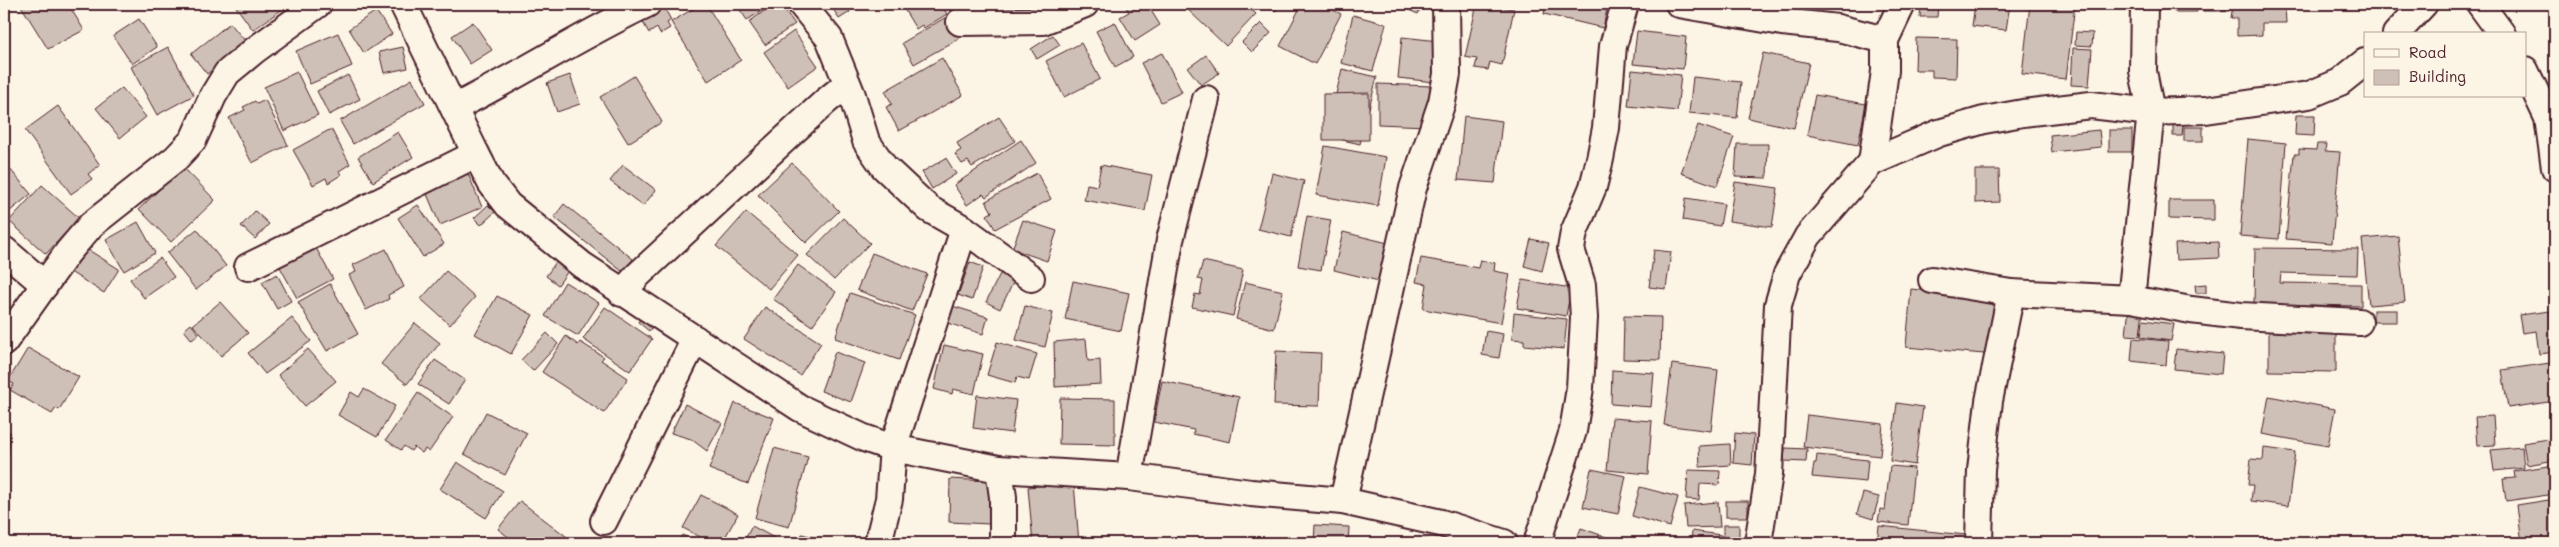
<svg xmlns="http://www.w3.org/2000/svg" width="2559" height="547" viewBox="0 0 2559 547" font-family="Mali,sans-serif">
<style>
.building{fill:#cfc0b7;stroke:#4a1f2b}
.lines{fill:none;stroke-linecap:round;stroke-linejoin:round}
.street-casing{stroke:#4a1f2b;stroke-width:30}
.street{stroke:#fcf5e5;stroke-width:26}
</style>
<rect width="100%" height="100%" fill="#fcf5e5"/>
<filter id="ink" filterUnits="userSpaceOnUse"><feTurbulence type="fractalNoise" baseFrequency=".02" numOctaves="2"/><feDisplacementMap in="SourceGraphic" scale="10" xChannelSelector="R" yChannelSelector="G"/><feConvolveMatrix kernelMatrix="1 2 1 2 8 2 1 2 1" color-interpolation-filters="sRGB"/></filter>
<g filter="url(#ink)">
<!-- building -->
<g class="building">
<path d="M20,4H68L84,30L48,49Z"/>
<path d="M234,4H281L284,8L253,30Z"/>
<path d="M652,4H662L671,20L667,23L670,28L660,34L657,28L649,33L637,12Z"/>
<path d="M701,4H706L741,60L708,81L671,22Z"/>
<path d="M736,4H773L747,20Z"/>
<path d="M774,4H780L795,24L765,45L749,22Z"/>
<path d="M838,4H845L850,12L839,19L832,7Z"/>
<path d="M901,4H941L947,14L924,28L922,25L916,29Z"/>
<path d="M948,4H964L952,11Z"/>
<path d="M1131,4H1147L1160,25L1135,41L1120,17L1129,12L1126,7Z"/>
<path d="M1189,4H1245L1256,14L1226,46L1186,8Z"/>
<path d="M1267,4H1282L1275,11Z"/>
<path d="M1302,4H1322L1341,14L1315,64L1280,46Z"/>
<path d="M1395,4H1423L1418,14Z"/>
<path d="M1477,4L1514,9L1502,65L1490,62L1488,70L1475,68L1477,59L1465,57Z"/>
<path d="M1546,4H1608L1603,28L1544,14Z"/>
<path d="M1921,4H1938L1937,17H1920Z"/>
<path d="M1975,4H2010L2006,30L1972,26Z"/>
<path d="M2030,4H2075L2066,79L2022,74Z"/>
<path d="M2174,4H2228L2229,11H2202V8L2197,9V12H2174Z"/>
<path d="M2233,4H2285L2286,23H2262V35L2237,36V18H2231Z"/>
<path d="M376,11L392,34L364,53L349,29Z"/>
<path d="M1353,15L1386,24L1373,71L1341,63Z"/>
<path d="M948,16L960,38L914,64L902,43Z"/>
<path d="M139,19L157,47L132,64L113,36Z"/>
<path d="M473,22L492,50L470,64L452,36Z"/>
<path d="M1115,22L1133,57L1115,67L1096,31Z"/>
<path d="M230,23L246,42L207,74L191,54Z"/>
<path d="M1261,23L1271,33L1252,52L1242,42Z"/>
<path d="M794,31L818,66L788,87L764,52Z"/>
<path d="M1637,31L1686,37L1683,69L1633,64Z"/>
<path d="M2076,32L2093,33L2092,46L2075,45Z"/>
<path d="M338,33L352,66L310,84L296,51Z"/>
<path d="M1053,35L1060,45L1037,59L1031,49Z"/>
<path d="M1402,37L1439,41L1434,82L1398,78Z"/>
<path d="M1916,38L1957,39L1956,78L1932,77V70H1915Z"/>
<path d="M1081,43L1100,79L1064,97L1046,61Z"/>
<path d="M168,47L194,95L157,115L131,67Z"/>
<path d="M403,47L408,68L384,73L379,52Z"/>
<path d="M2073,48L2092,49L2089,86L2071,85Z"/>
<path d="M1162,53L1182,92L1161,102L1141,63Z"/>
<path d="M1763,53L1809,63L1794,128L1748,118Z"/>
<path d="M1206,55L1219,73L1201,85L1188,68Z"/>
<path d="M942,58L963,95L899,131L886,107L892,104L885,91Z"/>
<path d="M1342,69L1377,77L1360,144L1326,136Z"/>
<path d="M1632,70L1681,75L1677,111L1628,106Z"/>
<path d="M297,72L318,115L284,131L264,87Z"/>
<path d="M348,75L360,99L329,115L317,91Z"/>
<path d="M570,75L580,104L557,112L547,83Z"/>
<path d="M634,76L662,122L628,143L600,97Z"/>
<path d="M1693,77L1741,82L1737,118L1689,113Z"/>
<path d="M412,79L425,103L353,144L340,121Z"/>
<path d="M1378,84L1432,86L1426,126L1378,124Z"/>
<path d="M122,88L146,117L120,138L96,108Z"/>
<path d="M1369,93V140H1323V94Z"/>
<path d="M1815,95L1866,104L1858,145L1807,135Z"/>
<path d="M265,100L288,145L252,163L229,118L245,110L243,107L255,101L257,104Z"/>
<path d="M58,106L100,165L88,174L92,179L71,194L25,130Z"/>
<path d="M2296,115H2315L2314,136L2295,135Z"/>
<path d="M1464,116L1502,121L1495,183L1458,180Z"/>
<path d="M999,117L1015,141L972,167L968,161L962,164L955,154L961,150L957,143Z"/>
<path d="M2173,124H2183L2182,136H2173Z"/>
<path d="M1698,125L1734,137L1717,186L1681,173Z"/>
<rect x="2184" y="127" width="19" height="14"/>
<path d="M331,129L350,164L339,171L341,175L328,183L326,178L313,185L293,150Z"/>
<path d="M2099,130L2101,147L2052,152L2050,135Z"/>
<rect x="2109" y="130" width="23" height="22"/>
<path d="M398,132L413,157L373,182L358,157Z"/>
<path d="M2248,139L2286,143L2279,239L2240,236Z"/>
<path d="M1021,140L1036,163L986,197L983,194L967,205L954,185Z"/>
<path d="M1737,144H1768L1767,178L1735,177Z"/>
<path d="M2317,144H2326L2325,151L2340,152L2332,243L2286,239L2294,154H2299V149L2316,150Z"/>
<path d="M1325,146L1386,157L1378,206L1316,195Z"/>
<path d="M946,158L956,174L932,189L922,172Z"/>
<path d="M4,162L31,194L4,216Z"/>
<path d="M792,163L839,211L806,243L758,195Z"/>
<path d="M623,165L656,190L643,206L610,181Z"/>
<path d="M1101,165L1152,175L1145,211L1084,200L1087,184L1097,186Z"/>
<path d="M183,167L215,200L171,242L139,209Z"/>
<path d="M466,169L482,207L440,225L424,187Z"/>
<path d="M1975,170H1999L2000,202L1975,203Z"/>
<path d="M1037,173L1051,199L995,229L987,215L992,212L986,201Z"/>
<path d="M1272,173L1304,181L1291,237L1258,229Z"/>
<path d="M1735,182L1778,188L1772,227L1729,221Z"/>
<path d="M42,185L79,218L46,254L9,221Z"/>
<path d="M1686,198L1724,204L1720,226L1683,220Z"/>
<path d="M2169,200H2214V220L2169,219Z"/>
<path d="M564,204L633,259L623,272L554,217Z"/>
<path d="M418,205L444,244L423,257L398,218Z"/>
<path d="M488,205L495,212L481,225L474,218Z"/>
<path d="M255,211L269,224L255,239L241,226Z"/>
<path d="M746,212L798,255L769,289L716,246Z"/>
<path d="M1307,216L1331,220L1321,270L1298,266Z"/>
<path d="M843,218L870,243L834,280L807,255Z"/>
<path d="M1023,220L1057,231L1047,261L1012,249Z"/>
<path d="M138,222L155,253L124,271L106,240Z"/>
<path d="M197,229L226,266L196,290L167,253Z"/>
<path d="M1343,232L1392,244L1383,282L1334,270Z"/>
<path d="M2398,236L2405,302L2369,305L2362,239Z"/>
<path d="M1531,239L1549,243L1542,271L1524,266Z"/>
<path d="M2218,242L2219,258L2176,260L2175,244Z"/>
<path d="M82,246L119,269L104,293L67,270Z"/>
<path d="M316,248L333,279L297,298L280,267Z"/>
<path d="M2255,248L2358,249L2357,275L2281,273L2280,283L2361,284V306L2254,304Z"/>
<path d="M386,249L404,287L388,295L389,299L366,310L349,275L356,272L353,265Z"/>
<path d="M1654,250L1671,252L1666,289L1649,287Z"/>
<path d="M872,253L927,274L912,311L857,290Z"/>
<path d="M160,258L174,277L144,298L130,279Z"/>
<path d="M1421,258L1478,268L1480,260L1495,263L1494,271L1510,274L1501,323L1423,309L1427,284L1416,282Z"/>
<path d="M1203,261L1243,270L1233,316L1192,307L1195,294L1200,295L1203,280L1198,279Z"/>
<path d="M556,262L568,271L558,285L546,276Z"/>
<path d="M970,262L983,267L972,300L958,295Z"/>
<path d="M798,265L836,292L812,326L773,299Z"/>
<path d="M1002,270L1016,277L1000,309L986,302Z"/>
<path d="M446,271L475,297L450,325L421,299Z"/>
<path d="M277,274L291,301L277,309L262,282Z"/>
<path d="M1522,280L1571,288L1566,316L1517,308Z"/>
<path d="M1073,281L1129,293L1121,331L1065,319Z"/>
<path d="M565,282L599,303L578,336L545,316Z"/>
<path d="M1245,282L1283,291L1274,329L1236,319Z"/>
<path d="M330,284L358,334L327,351L298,302Z"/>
<path d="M2206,284V293H2196L2195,285Z"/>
<path d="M1911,289L2001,298L1995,355L1906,347Z"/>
<path d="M850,293L915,315L899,360L835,338Z"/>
<path d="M497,296L533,315L511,354L475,334Z"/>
<path d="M220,302L248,333L221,356L193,325Z"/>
<path d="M949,305L988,317L983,334L944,322Z"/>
<path d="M1025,306L1053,313L1045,347L1016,340Z"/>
<path d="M605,307L652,339L630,371L583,339Z"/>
<path d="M765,307L821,343L800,375L744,339Z"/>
<path d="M2129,308L2143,310L2140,336L2126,335Z"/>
<rect x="2373" y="310" width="24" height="12"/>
<path d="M2550,311L2555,352L2539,354L2536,331L2522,333L2519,315Z"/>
<path d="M1514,313L1567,319L1564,349L1524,345V340L1512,339Z"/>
<path d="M642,316L653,325L649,331L638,322Z"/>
<path d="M1624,316L1661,317L1660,360L1623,359Z"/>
<path d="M292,318L311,341L265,374L248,353Z"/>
<path d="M2143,320L2174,324L2171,341L2141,337Z"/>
<path d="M415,323L440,343L407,384L381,364Z"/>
<path d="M191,324L199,334L192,340L184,330Z"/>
<path d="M2269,328L2336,329V372L2269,371Z"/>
<path d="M1486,331L1503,334L1499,358L1482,355Z"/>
<path d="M547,333L558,344L533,371L521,360Z"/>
<path d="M566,336L578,345L580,342L604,357L601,360L628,378L604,413L542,372Z"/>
<path d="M2133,338L2168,341L2166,365L2131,361Z"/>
<path d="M1086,339L1088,361L1100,360L1101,384L1055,387L1054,342Z"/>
<path d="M997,342L1037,354L1029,380L1017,377L1015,383L987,375Z"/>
<path d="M944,345L983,354L974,394L953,389L952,394L934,389Z"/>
<path d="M28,348L79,377L59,410L56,408L52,414L10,390L14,384L8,381Z"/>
<path d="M308,349L336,381L305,406L278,375Z"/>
<path d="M2176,349L2223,354L2221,374L2174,369Z"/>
<path d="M1276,351L1321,353L1319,406L1274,405Z"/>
<path d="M835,352L865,363L851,402L821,391Z"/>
<path d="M435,360L465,380L449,404L418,384Z"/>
<path d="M2550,363L2555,401L2508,408L2502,370Z"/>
<path d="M1672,364L1718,370L1711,431L1664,425Z"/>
<path d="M1612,370L1654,373L1651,407L1611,404Z"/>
<path d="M1162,381L1239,397L1230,442L1193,434L1194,430L1154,422Z"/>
<path d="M364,389L395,406L377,437L338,415L351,392L359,397Z"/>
<path d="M418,393L453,417L429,452L425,449L422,453L414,447L411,451L404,446L401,450L386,440Z"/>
<path d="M977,395L1016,400L1012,433L973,428Z"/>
<path d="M2269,396L2335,409L2328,446L2262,434Z"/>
<path d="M1060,398L1115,399V445L1059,444Z"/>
<path d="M735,403L774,418L748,484L709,469Z"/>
<path d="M1897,403L1923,407L1915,465L1890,461Z"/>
<path d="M685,404L722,423L707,451L691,439L671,433Z"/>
<path d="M486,412L527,433L505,475L464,454Z"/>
<path d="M1807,415L1883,424L1880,456L1803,447Z"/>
<path d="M2493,416L2495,445L2477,446L2475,417Z"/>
<path d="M1612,418L1652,421L1648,474L1607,470Z"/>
<path d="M4,432H10L5,512H4Z"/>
<path d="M1735,433L1754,435L1752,465L1733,463Z"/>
<path d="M2555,438V460L2527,465L2523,443Z"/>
<path d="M1730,444L1731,465L1700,467L1699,446Z"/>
<path d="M2522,447L2524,468L2494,471L2491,450Z"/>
<path d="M774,448L808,457L789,527L755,518Z"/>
<path d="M1785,448L1807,449L1806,462L1784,461Z"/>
<path d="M2264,448L2295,452L2288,506L2251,501L2253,485H2248L2251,459L2263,460Z"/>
<path d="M1817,455L1868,460L1866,482L1812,477L1814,463H1816Z"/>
<path d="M457,462L503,491L486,518L440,489Z"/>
<path d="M2555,465V494L2506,501L2503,479L2515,478L2514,471Z"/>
<path d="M1890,466L1914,468L1908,525L1878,522L1880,509L1885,510Z"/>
<path d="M1591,469L1626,476L1618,514L1583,507Z"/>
<path d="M1688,470L1720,471L1719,485L1700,484L1699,500L1686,499Z"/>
<path d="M950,479L990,481L989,524L949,522Z"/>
<path d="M1074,483L1079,543H1033L1028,487Z"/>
<path d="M1640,487L1678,497L1670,527L1632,516Z"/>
<path d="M1863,493L1879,497L1873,519L1857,514Z"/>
<path d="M701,495L738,514L722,543H712L683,528Z"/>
<path d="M2555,499V539L2522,543L2517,505Z"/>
<path d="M520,501L575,543H516L498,529Z"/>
<rect x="1726" y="501" width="22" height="16"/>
<path d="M1718,502L1720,527L1686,528L1684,505Z"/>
<path d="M1315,525L1349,527L1348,543H1314Z"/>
<rect x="1723" y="525" width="16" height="18"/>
<path d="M752,526L778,540L777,543H743Z"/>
<path d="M1879,526L1966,535L1965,543H1877Z"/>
<path d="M1581,528L1609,538L1607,543H1575Z"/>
<path d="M1692,531L1721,535L1720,543H1691Z"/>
<path d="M802,534L836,543H799Z"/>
<path d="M682,535L699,543H678Z"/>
<path d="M1419,539L1450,543H1419Z"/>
</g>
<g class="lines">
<!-- street casing -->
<g class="street-casing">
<g id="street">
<path d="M403,4L476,154L491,183L508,205L582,265L800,408L864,438L893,448L999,469L1129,477L1251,493L1343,501L1441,523L1504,543"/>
<path d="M801,4L829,38L852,95L866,141L884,167L929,209L964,229L1031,278"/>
<path d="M1679,4L1782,22L1838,28L1885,40V71L1872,162"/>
<path d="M2480,4L2502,34"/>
<path d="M960,22L1043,21L1085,4"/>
<path d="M2396,34L2424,4"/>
<path d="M1885,40L1902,4"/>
<path d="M2525,70L2548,118L2555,168"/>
<path d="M454,108C520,75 581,35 647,4"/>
<path d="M4,250L45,285"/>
<path d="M248,267L476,154"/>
<path d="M1932,280L2011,293L2131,299L2191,310L2241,316L2359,322"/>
<path d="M622,293L638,275L826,101L847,84"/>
<path d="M2131,299L2151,112L2143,71L2144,4"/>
<path d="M4,342L68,252L91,225L176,158L193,140L213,96L227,73L255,50L318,4"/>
<path d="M999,469L1003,497V543"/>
<path d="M1129,477L1170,240L1206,99"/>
<path d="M1343,501L1413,188L1442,102L1447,74L1446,4"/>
<path d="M604,521L695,339"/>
<path d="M878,543L889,499L893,448L964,229"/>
<path d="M1537,543L1573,431L1580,388L1584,318L1582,285L1571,249L1574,232L1593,187L1600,159L1606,128L1613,46L1625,4"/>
<path d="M1758,543L1769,474L1778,305L1787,274L1808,236L1872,162L1939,133L1984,120L2023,113L2091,105L2151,112L2206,110L2309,95L2340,82L2365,62"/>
<path d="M1979,543L1981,470L1989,401L2011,293"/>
</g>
</g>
<!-- street -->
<use href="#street" class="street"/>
</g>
</g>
<!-- margin -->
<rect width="2559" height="547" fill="none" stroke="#fcf5e5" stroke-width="20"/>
<rect x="10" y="10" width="2539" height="527" fill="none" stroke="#4a1f2b" stroke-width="2" filter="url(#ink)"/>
<!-- legend -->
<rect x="2364" y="32" width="162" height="65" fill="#fcf5e5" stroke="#b59f9b"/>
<rect x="2374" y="49" width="25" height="8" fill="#fcf5e5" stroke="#b59f9b"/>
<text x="2409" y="58" font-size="15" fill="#4a1f2b">Road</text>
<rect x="2374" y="70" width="25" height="15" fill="#cfc0b7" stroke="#b59f9b"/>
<text x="2409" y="82" font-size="15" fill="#4a1f2b">Building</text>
</svg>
